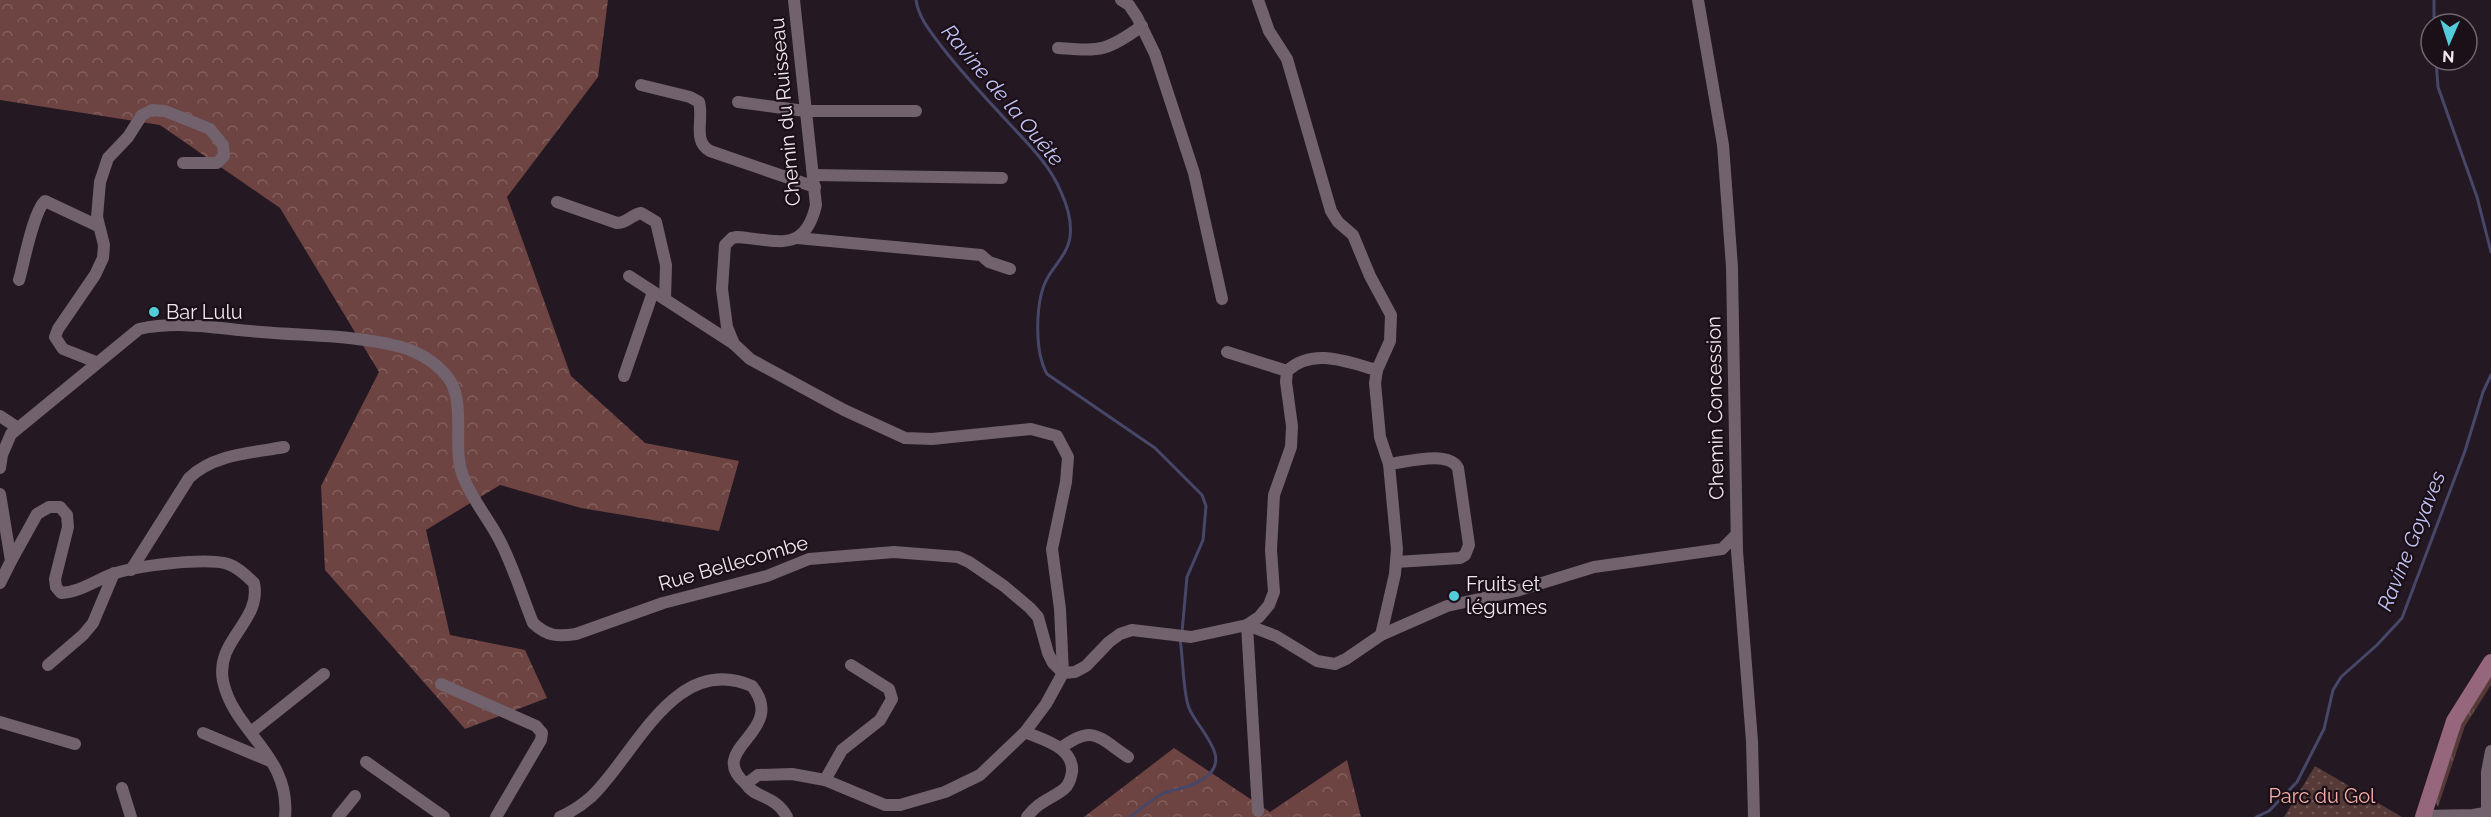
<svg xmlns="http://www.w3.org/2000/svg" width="2491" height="817" viewBox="0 0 2491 817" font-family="Raleway,sans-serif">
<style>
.grass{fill:url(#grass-tufts)}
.forest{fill:url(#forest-crowns)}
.park{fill:url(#park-dots)}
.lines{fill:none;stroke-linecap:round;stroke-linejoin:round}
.stream{stroke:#464769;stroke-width:3}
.street{stroke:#71626d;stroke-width:12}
.secondary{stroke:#96677c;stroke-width:16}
.poi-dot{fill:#52cbda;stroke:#1b0f18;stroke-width:2}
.labels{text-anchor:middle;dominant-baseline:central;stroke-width:4.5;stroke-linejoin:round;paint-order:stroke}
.street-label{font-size:20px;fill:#f1e8ef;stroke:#1b0f18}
.poi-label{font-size:20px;fill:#f1e8ef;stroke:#1b0f18;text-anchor:start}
.park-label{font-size:20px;fill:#f8afa8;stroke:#1b0f18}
.water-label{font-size:21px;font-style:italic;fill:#c2c4f6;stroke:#1b0f18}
</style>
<defs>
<pattern id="grass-tufts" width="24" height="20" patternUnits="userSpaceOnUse" patternTransform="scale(1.5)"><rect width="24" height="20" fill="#553a38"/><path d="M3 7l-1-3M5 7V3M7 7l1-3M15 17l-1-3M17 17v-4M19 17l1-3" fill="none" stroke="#6e5655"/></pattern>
<pattern id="forest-crowns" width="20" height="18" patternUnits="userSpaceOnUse" patternTransform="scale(1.5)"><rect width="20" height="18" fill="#6d4441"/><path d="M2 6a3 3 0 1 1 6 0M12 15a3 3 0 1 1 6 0" fill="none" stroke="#825f5d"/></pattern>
<pattern id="park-dots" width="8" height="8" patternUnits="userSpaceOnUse" patternTransform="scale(1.5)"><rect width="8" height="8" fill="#553a38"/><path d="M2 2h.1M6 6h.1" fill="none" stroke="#6e5655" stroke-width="1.8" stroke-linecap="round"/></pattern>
</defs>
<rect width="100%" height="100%" fill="#241822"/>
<!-- grass -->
<path class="grass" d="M2491,671V685L2465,726L2438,807L2435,801L2460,724Z"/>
<!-- forest -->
<g class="forest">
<path d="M0,0H608L598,77L507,197L571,376L645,443L739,461L719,531L581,508L500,485L426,530L450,635L525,650L547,698L465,729L325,570L321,486L379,372L280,208L160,125L0,100Z"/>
<path d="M1174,748L1270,812L1347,760L1361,817H1084Z"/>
</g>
<!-- park -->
<path class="park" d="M2315,766L2402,817H2284Z"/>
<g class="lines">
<!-- stream -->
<g class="stream">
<path d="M916,0C919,19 931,32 942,47C962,73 984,96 1006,120C1027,143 1049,163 1061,192C1067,205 1072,222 1070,237C1068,252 1056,264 1048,277C1035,299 1034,351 1047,374L1155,448L1202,495L1206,506L1203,540L1187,577L1182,632"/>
<path d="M2434,0V24"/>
<path d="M2436,60L2438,87L2477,197L2491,252"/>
<path d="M1130,817C1141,809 1151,799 1164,793C1177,788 1191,788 1203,779C1235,759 1198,730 1189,708C1183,694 1183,656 1180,639"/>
<path d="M2256,817L2269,811L2297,782L2324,729L2333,690L2341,677L2377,645L2402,618L2465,451L2483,392L2491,375"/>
</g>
<!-- street -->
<g class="street">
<path d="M1121,0L1129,5L1137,17L1155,54L1194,173L1222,299"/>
<path d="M1258,0L1269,31L1287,59L1331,211L1338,222L1353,235L1370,276L1391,315L1390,341L1377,370L1375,383L1380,437L1389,464L1397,549L1395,574L1381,635"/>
<path d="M1698,0L1723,145L1732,267L1737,551L1752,741L1754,817"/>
<path d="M1058,48C1102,51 1105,52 1142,26"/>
<path d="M641,85L690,97L699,102C704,119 692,141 710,151L815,187"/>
<path d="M738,102L805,111H916"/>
<path d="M813,175L1002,178"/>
<path d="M557,202L617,223C627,223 631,215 641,213L656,222L666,265L665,299"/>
<path d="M797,238L981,255L989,262L1010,269"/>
<path d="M629,276L734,344"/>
<path d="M19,280C24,263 33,212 45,201L98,226"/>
<path d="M1227,352L1287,371"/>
<path d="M96,362L63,349L55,337L58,329L95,275L103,258L104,245L97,217L100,182L108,158L128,137L142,115L152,110L165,111L210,129L223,145L224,156L217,163H183"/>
<path d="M624,376L653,292"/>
<path d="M0,416L18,428"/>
<path d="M1389,464C1407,462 1449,450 1458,468L1469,545L1465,555L1460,558L1396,562"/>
<path d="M0,468L2,455L11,434L139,329C182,320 218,329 261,332C307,336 356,335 401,347C418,352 434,361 446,375C468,400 451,445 463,476C471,498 488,518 499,539C513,565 522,596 533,623C547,636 557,637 576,634L663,603L767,576L809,559L894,552L958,557L969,562L1004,586L1030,608L1038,617L1048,653L1053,663L1063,673L1075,672L1086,666L1109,642L1120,634L1132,630L1191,637L1247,625L1276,636L1317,661L1335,664L1346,659L1381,635L1447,606L1516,591L1594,567L1722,549L1736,535"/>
<path d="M0,494L11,561L0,583"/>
<path d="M11,561L37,514L49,507H60L67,515L68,527L55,579L56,587L61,593C80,592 96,580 113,574C135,566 205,557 228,564C237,567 247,576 254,583C262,622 215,639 223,681C234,733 291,755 285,817"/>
<path d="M131,570L189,478C214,454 252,453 284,447"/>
<path d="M48,665L83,635L93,623L114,573"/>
<path d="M441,684L536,726L542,733L541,740L496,817"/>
<path d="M0,722L75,744"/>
<path d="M251,732L324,674"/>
<path d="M1025,732C1043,740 1074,747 1072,772C1071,778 1069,785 1064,789C1050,800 1040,800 1027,817"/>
<path d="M203,733L270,761"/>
<path d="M1061,748C1093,724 1098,737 1128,757"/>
<path d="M366,762L444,817"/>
<path d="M825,780L842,750L880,720L892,699L889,689L851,665"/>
<path d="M122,788L131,817"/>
<path d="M1258,811L1247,625L1259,617L1269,605L1274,592L1271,550L1274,495L1291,447L1292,426L1286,382L1287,371C1313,347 1347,362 1377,370"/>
<path d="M2487,813V772L2491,751"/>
<path d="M2423,816L2473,815L2491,812"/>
<path d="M338,817L355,796"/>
<path d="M560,817C571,812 582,805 591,797C635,756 674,652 752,686C789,733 703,748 746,784"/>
<path d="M787,817C776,795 754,798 746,784L758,775L792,774L825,780L885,805H900L945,792L980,775L1025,732L1046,704L1063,673L1060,609L1052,549L1066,482L1068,457L1057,436L1031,429L932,439L905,438L844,410L750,359L734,344L727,327L722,289L725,245L732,238L737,237C777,240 805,254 816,205L794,0"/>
</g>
<!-- secondary -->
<path class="secondary" d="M2423,817L2454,721L2491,662"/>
</g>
<!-- markers -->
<g class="poi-dot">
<circle cx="154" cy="312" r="6"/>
<circle cx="1454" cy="596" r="6"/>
</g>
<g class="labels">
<!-- street labels -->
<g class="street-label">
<text transform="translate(785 112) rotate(-95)">Chemin du Ruisseau</text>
<text transform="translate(1715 408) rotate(-91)">Chemin Concession</text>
<text transform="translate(733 563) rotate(-16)">Rue Bellecombe</text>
</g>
<!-- poi labels -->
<g class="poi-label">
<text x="166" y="312">Bar Lulu</text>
<text x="1466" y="584">Fruits et<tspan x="1466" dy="23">légumes</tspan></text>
</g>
<!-- park labels -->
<g class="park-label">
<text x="2322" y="796">Parc du Gol</text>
</g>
<!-- water labels -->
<g class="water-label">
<text transform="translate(1003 95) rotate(50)">Ravine de la Ouête</text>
<text transform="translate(2411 541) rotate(-68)">Ravine Goyaves</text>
</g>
</g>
<!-- north arrow -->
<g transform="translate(2449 42) rotate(183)"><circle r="28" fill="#1b0f18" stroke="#71666e" stroke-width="1.5"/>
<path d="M0-4.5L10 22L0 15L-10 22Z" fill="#52cbda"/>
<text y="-9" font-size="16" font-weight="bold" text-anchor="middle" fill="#f1e8ef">N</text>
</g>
</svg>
